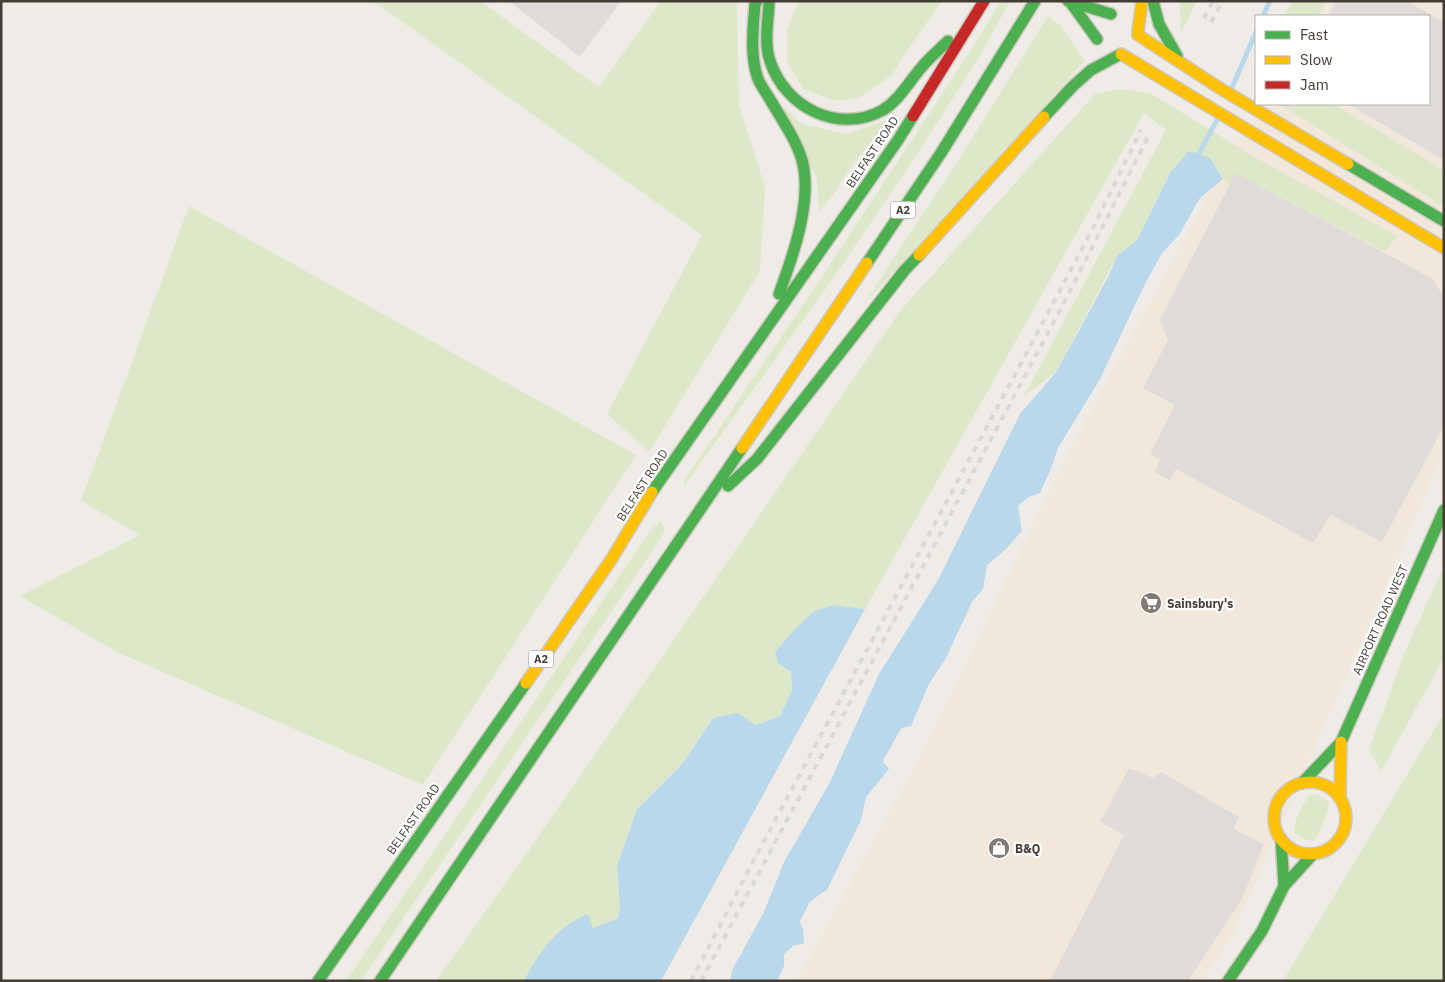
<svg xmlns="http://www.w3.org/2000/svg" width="1445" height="982" viewBox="0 0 1445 982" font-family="'IBM Plex Sans',sans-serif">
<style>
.commercial{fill:#f1e8db}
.green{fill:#dde8c9}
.parking{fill:#dedbd8}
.water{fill:#bad8eb}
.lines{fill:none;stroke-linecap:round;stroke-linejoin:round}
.stream{stroke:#bad8eb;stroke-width:5}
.fast-casing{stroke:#cec9c0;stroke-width:14}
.slow-casing{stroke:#cec9c0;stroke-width:14}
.jam-casing{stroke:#cec9c0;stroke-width:14}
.fast{stroke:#4caf50;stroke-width:11}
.slow{stroke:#ffc107;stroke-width:11}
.jam{stroke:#c62828;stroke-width:11}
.rail{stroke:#d8d8d7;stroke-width:4;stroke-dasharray:6 6;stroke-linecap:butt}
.labels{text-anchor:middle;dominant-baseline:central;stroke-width:4.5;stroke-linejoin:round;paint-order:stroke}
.shield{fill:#fff;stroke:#7c7772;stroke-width:1}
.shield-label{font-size:11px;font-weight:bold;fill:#443d35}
.street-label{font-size:12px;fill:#443d35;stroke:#fff}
.poi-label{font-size:12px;font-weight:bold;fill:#443d35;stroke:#fff;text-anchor:start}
</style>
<rect width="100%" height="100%" fill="#efece8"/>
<!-- commercial -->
<g class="commercial">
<path d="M1326,1H1444V170L1334,104H1429V16H1318Z"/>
<path d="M1269,104H1279L1444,207V452L1231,939L1201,981H796L921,755L1065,459L1235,145Z"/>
</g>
<!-- green -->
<g class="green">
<path d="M373,1H480L599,87L661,1H737L739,106L765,187L760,271L649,452L607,414L702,235Z"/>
<path d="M799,1H942L906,52L892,75L860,97L836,101L803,89L787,62V29Z"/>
<path d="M1001,1H1010L980,56L908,168L834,277L685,485L683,482L819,281L969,53Z"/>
<path d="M1180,1H1197L1181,33Z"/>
<path d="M1293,1H1326L1318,16H1284Z"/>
<path d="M1048,16L1060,25L1085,61L866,302L896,254L956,164Z"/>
<path d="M1120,89L1150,93L1251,155L1397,236L1385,252L1236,173L1229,186L1210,159L1170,173L1137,240L1117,256L1057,371L1024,396L1166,130L1144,113L865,609L834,605L814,611L796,628L778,663L791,672L792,690L780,716L756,725L738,714L713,718L683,763L637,809L617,866L620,909L618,918L593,928L588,914L524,981H436L529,850L900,311L1095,94Z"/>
<path d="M776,100L802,124L847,134L891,118L853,164L833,195L819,211L817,178Z"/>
<path d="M1279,104H1334L1444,170V207Z"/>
<path d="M189,206L636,455L423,785L117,652L20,596L140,535L81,501Z"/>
<path d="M661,520L665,531L649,556L361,981H346L649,532Z"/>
<path d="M1444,566V658L1381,771L1369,750L1404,654Z"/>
<path d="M1444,713V981H1283L1443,715Z"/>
<path d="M1316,794L1329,802C1328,816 1321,828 1315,840C1306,842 1300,838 1294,832C1294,819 1302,805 1310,795Z"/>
</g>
<!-- parking -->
<g class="parking">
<path d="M509,1H621L580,57Z"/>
<path d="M1336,1H1407L1444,23V160L1348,104H1429V16H1327Z"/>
<path d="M1236,173L1433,279L1444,298V426L1382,542L1331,515L1313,543L1176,469L1170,480L1155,472L1160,459L1150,454L1175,405L1143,388L1168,340L1160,319Z"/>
<path d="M1129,768L1153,778L1161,772L1239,817L1233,829L1264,844L1242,899L1188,981H1050L1124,835L1100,822Z"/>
</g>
<!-- water -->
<g class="water">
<path d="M1189,151L1210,158L1223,179L1200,198L1179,235L1162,253L1145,284L1100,379L1058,448L1050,471L1040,493L1029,497L1018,506L1022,531L1005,550L987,565L983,589L972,602L946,658L929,684L911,726L897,729L888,744L883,762L889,769L866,797L861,820L827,890C815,897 805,905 798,918L803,929L804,944L794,945L784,954V966L777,981H730L732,970L764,912L784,862L829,784L879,674L938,580L1020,414L1057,371L1109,275L1117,256L1137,240L1170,173Z"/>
<path d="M834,605L865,609L661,981H524C540,951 556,927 588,914L593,928L618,918L620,907L617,866L637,809L683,763L713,718L738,713L756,725L780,716L792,690L791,672L778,663L775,652L796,628L814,611Z"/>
</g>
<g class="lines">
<!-- stream -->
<g class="stream">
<path d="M1263,16L1270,1"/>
<path d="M1231,90L1256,32"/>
<path d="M1196,159L1218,118"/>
<path d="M884,754L899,727"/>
<path d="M796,923L806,904"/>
</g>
<!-- fast casing -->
<g class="fast-casing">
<g id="fast">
<path d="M757,1L755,4C753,28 750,53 757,76C759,83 764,90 768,96C780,117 795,137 802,160C813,200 793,256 779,294"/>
<path d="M1068,1L1111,14"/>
<path d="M1153,1L1159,24L1177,56"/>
<path d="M1071,3L1097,39"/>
<path d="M769,4C768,22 764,44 770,61C785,107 838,135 883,110C899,100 909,82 921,68C929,58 939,50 948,41"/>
<path d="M1044,117L1073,86L1091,70L1119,55"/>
<path d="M1348,164L1444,221"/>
<path d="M867,263L941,153L1035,1"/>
<path d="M728,486L757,459L904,271L919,255"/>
<path d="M652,492L898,140L913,116"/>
<path d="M1302,783L1341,742L1444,510"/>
<path d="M1281,839L1284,886"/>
<path d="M318,981L526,683"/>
<path d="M380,981L742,448"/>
<path d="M1228,981L1262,931L1284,886L1313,854"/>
</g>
</g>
<!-- slow casing -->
<g class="slow-casing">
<g id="slow">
<path d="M1138,31L1142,1"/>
<path d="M1138,35L1221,89L1348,164"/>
<path d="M1121,54L1444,248"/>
<path d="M919,255L1044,117"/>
<path d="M742,448L867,263"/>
<path d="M526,683L611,560L652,492"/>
<circle cx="1310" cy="818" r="36"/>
<path d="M1340,798L1341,742"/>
</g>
</g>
<!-- jam casing -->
<g class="jam-casing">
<path id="jam" d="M913,116L984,1"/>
</g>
<!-- fast -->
<use href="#fast" class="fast"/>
<!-- slow -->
<use href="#slow" class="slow"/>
<!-- jam -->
<use href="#jam" class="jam"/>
<!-- rail -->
<g class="rail">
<path d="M1204,18L1213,1"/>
<path d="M1211,22L1223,1"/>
<path d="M691,981L757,854L1018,369L1092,230L1141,130"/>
<path d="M701,981L1065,301L1150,133"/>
</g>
</g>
<!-- icons -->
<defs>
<g id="supermarket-disc" transform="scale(1.125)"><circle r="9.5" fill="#807a74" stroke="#fff"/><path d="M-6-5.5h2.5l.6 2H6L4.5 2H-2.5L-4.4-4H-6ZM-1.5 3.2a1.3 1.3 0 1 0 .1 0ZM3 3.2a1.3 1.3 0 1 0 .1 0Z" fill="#fff"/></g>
<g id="shop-disc" transform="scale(1.125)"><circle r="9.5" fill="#807a74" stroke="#fff"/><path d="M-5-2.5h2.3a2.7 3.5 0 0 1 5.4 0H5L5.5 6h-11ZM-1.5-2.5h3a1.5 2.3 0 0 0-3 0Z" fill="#fff"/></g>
</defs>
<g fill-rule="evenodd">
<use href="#supermarket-disc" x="1151" y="603"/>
<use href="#shop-disc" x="999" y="848"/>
</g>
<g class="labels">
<!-- shield labels -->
<g class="shield">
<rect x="890.5" y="201.5" width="25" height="17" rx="4"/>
<rect x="528.5" y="650.5" width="25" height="17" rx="4"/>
</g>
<g class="shield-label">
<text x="903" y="210">A2</text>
<text x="541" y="659">A2</text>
</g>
<!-- street labels -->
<g class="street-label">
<text transform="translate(872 152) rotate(-56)">BELFAST ROAD</text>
<text transform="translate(642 485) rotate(-57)">BELFAST ROAD</text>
<text transform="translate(1380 620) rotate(-66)">AIRPORT ROAD WEST</text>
<text transform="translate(413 819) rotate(-55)">BELFAST ROAD</text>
</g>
<!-- poi labels -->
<g class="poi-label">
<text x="1167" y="603">Sainsbury's</text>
<text x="1015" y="848">B&amp;Q</text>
</g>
</g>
<!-- border -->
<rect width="1445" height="982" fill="none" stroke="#443d35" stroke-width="5"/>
<!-- legend -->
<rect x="1255" y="15" width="175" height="90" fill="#ffffff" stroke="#b4b1ae"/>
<rect x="1265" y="31" width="25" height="8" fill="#4caf50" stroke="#b4b1ae"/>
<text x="1300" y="40" font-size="15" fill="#443d35">Fast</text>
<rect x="1265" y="56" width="25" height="8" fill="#ffc107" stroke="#b4b1ae"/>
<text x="1300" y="65" font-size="15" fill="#443d35">Slow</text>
<rect x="1265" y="81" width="25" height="8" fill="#c62828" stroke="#b4b1ae"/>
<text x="1300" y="90" font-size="15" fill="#443d35">Jam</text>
</svg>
